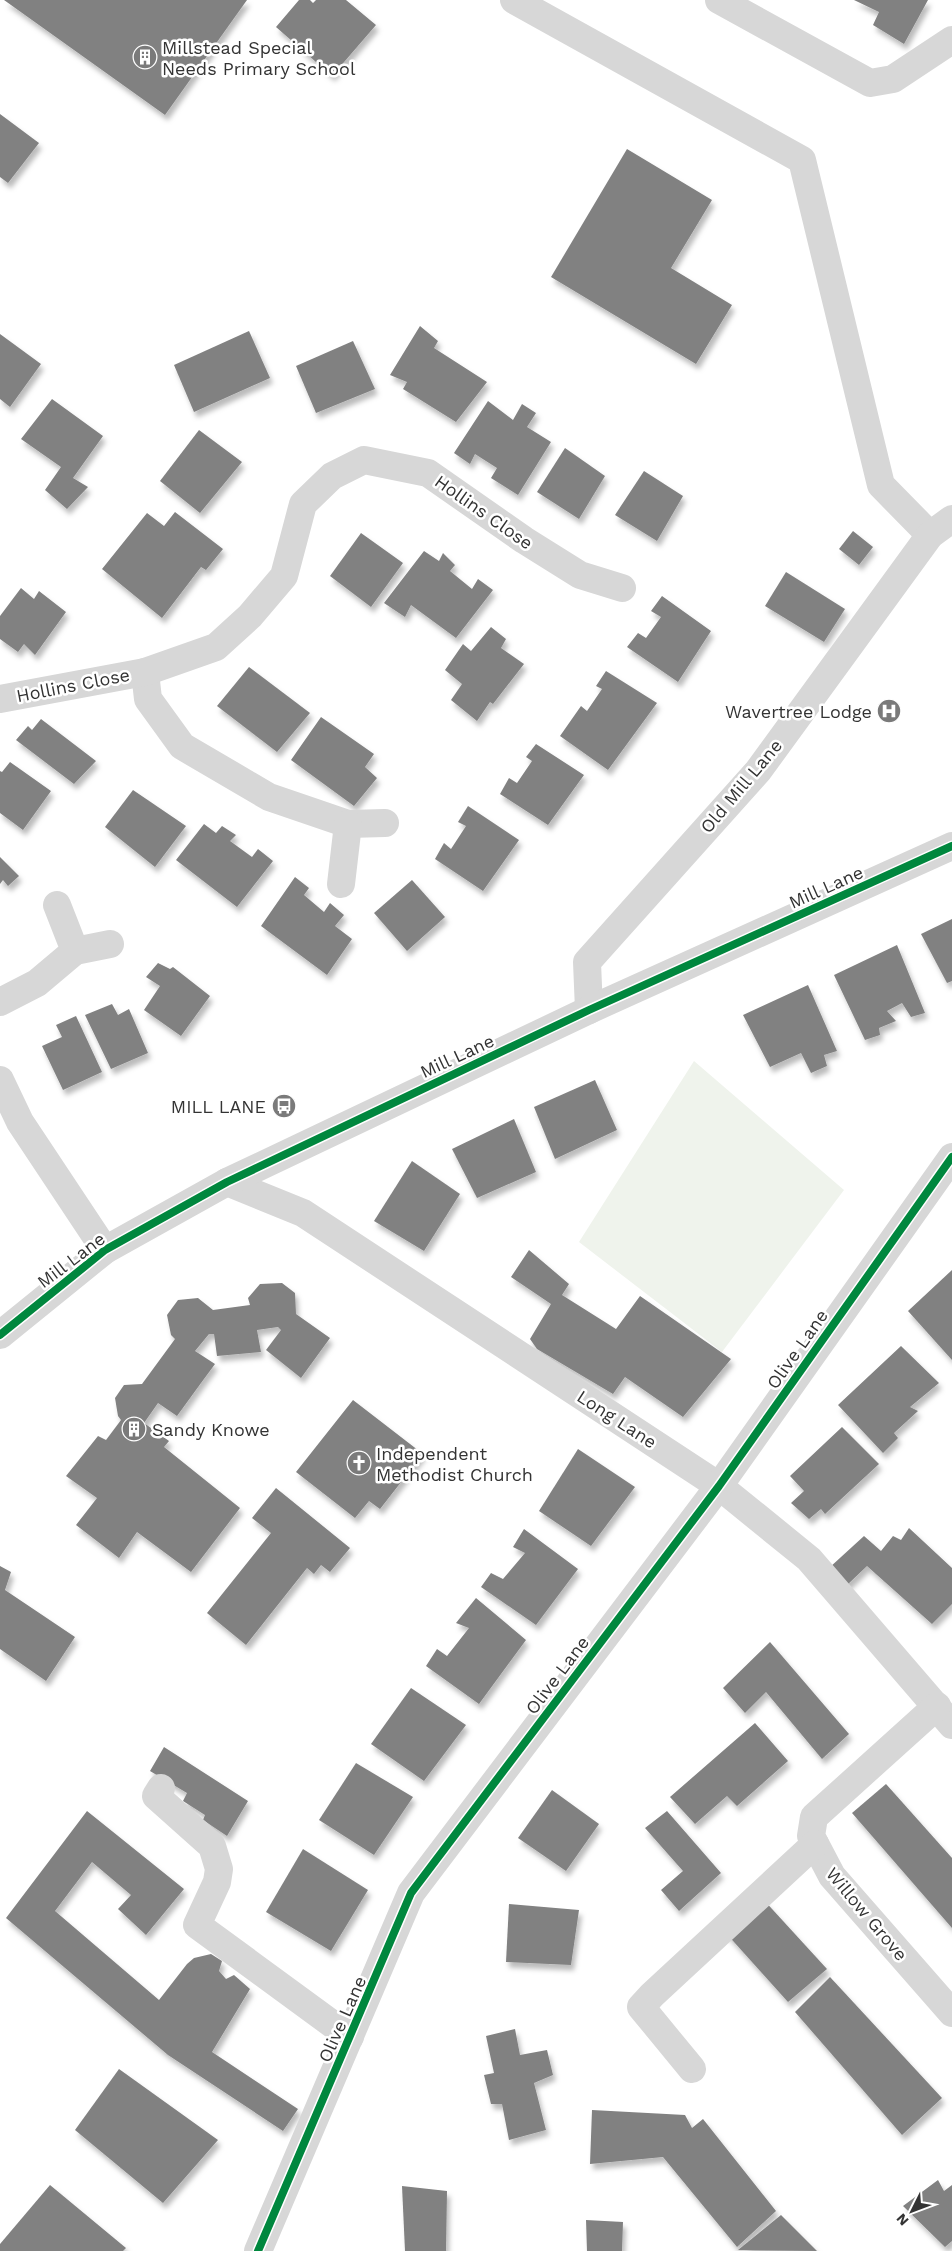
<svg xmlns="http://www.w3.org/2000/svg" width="952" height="2251" viewBox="0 0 952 2251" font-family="'Work Sans',sans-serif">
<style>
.green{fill:#eff3ec}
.building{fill:#818181;filter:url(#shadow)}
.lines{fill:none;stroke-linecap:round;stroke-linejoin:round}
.minor{stroke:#d7d7d7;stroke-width:28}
.cycleway-casing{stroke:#fff;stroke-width:11}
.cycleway{stroke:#00873e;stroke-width:8}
.labels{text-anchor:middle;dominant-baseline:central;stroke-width:5;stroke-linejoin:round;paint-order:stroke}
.poi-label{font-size:18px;fill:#333;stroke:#fff;text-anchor:start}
.street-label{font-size:18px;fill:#333;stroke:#fff}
</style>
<defs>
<filter id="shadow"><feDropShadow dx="3" dy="5.5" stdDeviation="2.5" flood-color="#0004"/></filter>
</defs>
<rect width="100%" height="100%" fill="#fff"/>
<!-- green -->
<path class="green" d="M694,1061L844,1190L722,1352L579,1242Z"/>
<!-- building -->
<g class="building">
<path d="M4,0H247L165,115Z"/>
<path d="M299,0H310L313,3L316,0H346L376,25L332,76L276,27Z"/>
<path d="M854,0H928L904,44L873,25L879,12Z"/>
<path d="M0,114L39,143L8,183L0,177Z"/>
<path d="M627,149L712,200L671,268L732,305L696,364L551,277Z"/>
<path d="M420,326L438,341L434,348L487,382L456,422L403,389L407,382L390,375Z"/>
<path d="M249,331L270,378L194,412L174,365Z"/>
<path d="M0,334L41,364L10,407L0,399Z"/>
<path d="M353,341L375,389L316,413L296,366Z"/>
<path d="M52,399L103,436L73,478L88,487L67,509L45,490L61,467L21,439Z"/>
<path d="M488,401L513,420L522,404L536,413L527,427L551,442L518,495L491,478L497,468L475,454L470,464L454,453Z"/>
<path d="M199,430L242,462L200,513L160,481Z"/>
<path d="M565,448L605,476L579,519L537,492Z"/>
<path d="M644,471L683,496L657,541L615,515Z"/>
<path d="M175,512L223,549L206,570L201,567L162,618L102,569L147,513L164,526Z"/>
<path d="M853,531L873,547L859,565L839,549Z"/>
<path d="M361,533L403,563L371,607L330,576Z"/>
<path d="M424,551L439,561L443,553L455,565L450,571L472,589L478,579L493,590L456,638L411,605L405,617L384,603Z"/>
<path d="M786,572L845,609L824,642L765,606Z"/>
<path d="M21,588L34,599L39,591L66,612L35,655L24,644L18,652L0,639V616Z"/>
<path d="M662,596L711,631L678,682L627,647L638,633L646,638L661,617L651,611Z"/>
<path d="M491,627L506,639L501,648L524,664L493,704L490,702L477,721L451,700L462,684L445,670L463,644L471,651Z"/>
<path d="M249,667L310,713L277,752L217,706Z"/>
<path d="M606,671L657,703L608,770L560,736L581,706L587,711L602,689L596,686Z"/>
<path d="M321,717L374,754L365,767L377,778L354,806L291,760Z"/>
<path d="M41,719L96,761L74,784L16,740L28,726L32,730Z"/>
<path d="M536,744L584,775L548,825L500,794L509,778L517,783L532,761L526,757Z"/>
<path d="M10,762L51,791L23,830L0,813V771L2,772Z"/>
<path d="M133,790L186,826L155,867L105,827Z"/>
<path d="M468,806L519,840L483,891L435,859L444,843L451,849L466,826L458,822Z"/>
<path d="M204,824L216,833L222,826L236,835L230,841L252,857L258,849L273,861L237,907L176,860Z"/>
<path d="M0,857L19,876L8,886L3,880L0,884Z"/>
<path d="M295,877L309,888L304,895L324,912L330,903L344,915L335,926L352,939L327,975L261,926Z"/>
<path d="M412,880L445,917L407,951L374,913Z"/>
<path d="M952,919V981L947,983L921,934Z"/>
<path d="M897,945L925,1013L911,1017L902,1003L887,1011L896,1021L879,1028L880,1035L865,1040L834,975Z"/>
<path d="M158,963L170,969L173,967L210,996L181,1036L144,1010L160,986L146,977Z"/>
<path d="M808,985L837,1051L824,1055L827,1066L811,1073L801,1053L770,1067L743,1015Z"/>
<path d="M112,1004L118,1015L129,1009L148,1053L111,1069L85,1015Z"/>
<path d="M76,1016L102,1072L63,1090L42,1046L62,1037L56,1025Z"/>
<path d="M595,1080L617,1130L555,1159L534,1107Z"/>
<path d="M514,1119L536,1172L477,1198L452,1149Z"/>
<path d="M412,1161L460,1194L424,1251L374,1221Z"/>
<path d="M529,1250L569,1284L562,1295L616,1329L640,1296L731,1359L683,1417L625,1377L613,1394L537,1349L530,1339L551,1304L511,1277Z"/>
<path d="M952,1270V1360L908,1311Z"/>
<path d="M282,1283L295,1293L296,1314L330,1338L301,1378L266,1350L281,1330L278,1327L257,1330L261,1352L217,1356L214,1334H209L195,1351L215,1364L201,1383L177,1416L158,1403L144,1423L169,1441L164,1447L240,1508L191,1572L137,1532L119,1558L76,1525L97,1498L66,1476L98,1436L106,1440L121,1420L118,1416L115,1398L124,1385L142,1384L175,1339L171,1335L167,1315L178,1300L198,1298L213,1310L250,1305L248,1298L260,1284Z"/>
<path d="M901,1346L939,1383L910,1407L918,1411L894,1433L898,1438L883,1453L838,1405Z"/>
<path d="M353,1400L423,1454L380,1509L369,1501L355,1518L296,1472Z"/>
<path d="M842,1427L879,1464L825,1514L821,1509L809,1519L791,1503L804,1491L790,1476Z"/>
<path d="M578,1449L635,1487L591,1546L539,1511Z"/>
<path d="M276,1488L350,1548L330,1572L321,1565L314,1574L307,1568L246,1645L207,1613L271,1533L252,1518Z"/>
<path d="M909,1528L952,1568V1604L932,1624L867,1566L846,1586L829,1568L864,1536L881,1551L893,1536L901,1540Z"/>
<path d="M524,1529L578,1569L536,1625L481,1587L491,1573L503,1579L525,1553L513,1547Z"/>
<path d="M0,1566L11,1572L5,1590L75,1637L46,1681L0,1649Z"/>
<path d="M476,1598L526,1640L479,1704L426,1666L437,1649L447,1656L469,1628L456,1623Z"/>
<path d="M770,1642L849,1734L822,1759L766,1692L745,1713L723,1688Z"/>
<path d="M411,1688L466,1725L424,1781L371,1744Z"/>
<path d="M755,1723L788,1761L737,1806L727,1796L695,1824L670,1797Z"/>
<path d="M164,1747L248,1801L227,1836L203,1820L205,1815L183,1801L187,1793L150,1771Z"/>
<path d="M356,1763L413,1797L374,1855L319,1820Z"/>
<path d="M886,1784L952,1858V1928L852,1813Z"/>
<path d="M552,1790L599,1824L566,1871L518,1838Z"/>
<path d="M87,1811L184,1889L146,1935L118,1909L131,1895L92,1862L55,1911L159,2000L187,1964L194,1958L211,1954L222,1961L219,1971L226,1979L234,1975L250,1989L212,2052L298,2109L283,2131L168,2055L6,1918Z"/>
<path d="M667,1811L721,1873L679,1911L661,1890L683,1871L645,1828Z"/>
<path d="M303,1849L368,1890L331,1951L266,1912Z"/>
<path d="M762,1898L827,1969L788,2002L725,1932Z"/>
<path d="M509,1904L579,1910L571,1965L506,1962Z"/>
<path d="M830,1977L942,2098L902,2135L795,2012Z"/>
<path d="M515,2029L520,2055L547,2050L553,2075L534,2083L546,2130L509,2140L502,2104H491L484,2075L494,2073L486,2036Z"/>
<path d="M119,2069L218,2140L163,2203L75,2130Z"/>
<path d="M592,2110L685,2115L692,2128L703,2119L776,2211L737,2247L663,2157L590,2164Z"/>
<path d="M938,2180L944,2191L952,2185V2241L945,2247L903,2206Z"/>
<path d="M50,2185L126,2248L123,2251H0V2244Z"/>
<path d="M402,2186L447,2191L446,2251H405Z"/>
<path d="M781,2215L817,2251L738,2250Z"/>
<path d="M586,2220L623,2222L622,2251H587Z"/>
</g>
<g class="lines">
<!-- minor -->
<g class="minor">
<path d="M514,0L802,160L881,485L930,535"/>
<path d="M719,0L870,83L893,79L952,40"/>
<path d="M145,672L148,699L182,746L269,797L348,824L385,823"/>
<path d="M0,699L145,672L216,647L250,616L284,576L303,504L332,476L364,460L428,473L524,540L580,575L622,588"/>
<path d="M341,884L348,824"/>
<path d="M75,951L110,944"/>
<path d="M0,1002L37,983L75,951L57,905"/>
<path d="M589,1010L587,962L758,771L930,535L952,519"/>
<path d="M0,1080L20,1122L105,1250"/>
<path d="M227,1182L303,1213L719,1486L809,1559L952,1725"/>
<path d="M0,1335L105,1250L227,1182L589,1010L952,846"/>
<path d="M937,1706L814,1817L811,1836L832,1876L952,2013"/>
<path d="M161,1788L156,1796L212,1846L219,1869L217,1882L197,1925L350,2037"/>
<path d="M692,2069L641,2007L652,1995L815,1844"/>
<path d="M258,2251L411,1893L719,1486L952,1157"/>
</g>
<!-- cycleway casing -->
<g class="cycleway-casing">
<g id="cycleway">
<path d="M0,1335L105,1250L227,1182L589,1010L952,846"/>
<path d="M258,2251L411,1893L719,1486L952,1157"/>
</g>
</g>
<!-- cycleway -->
<use href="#cycleway" class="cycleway"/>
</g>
<!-- icons -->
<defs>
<g id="building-disc" transform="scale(1.25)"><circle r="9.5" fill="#7a7a7a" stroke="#fff"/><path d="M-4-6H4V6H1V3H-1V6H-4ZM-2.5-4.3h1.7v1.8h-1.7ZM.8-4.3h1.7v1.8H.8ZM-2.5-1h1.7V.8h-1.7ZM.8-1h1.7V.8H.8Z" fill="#fff"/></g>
<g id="hospital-disc" transform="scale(1.25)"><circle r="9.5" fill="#7a7a7a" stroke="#fff"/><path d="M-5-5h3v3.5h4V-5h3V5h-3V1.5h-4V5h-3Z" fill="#fff"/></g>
<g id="bus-disc" transform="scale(1.25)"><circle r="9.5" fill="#7a7a7a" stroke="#fff"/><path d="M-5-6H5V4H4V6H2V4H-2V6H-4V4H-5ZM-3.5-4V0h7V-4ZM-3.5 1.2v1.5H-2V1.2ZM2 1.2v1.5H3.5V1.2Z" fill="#fff"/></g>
<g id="church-disc" transform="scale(1.25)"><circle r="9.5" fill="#7a7a7a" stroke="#fff"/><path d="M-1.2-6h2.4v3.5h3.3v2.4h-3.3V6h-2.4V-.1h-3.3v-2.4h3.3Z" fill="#fff"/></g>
</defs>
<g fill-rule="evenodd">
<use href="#building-disc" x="145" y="57"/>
<use href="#hospital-disc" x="889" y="711"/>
<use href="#bus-disc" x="284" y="1106"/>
<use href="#building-disc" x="134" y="1429"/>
<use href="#church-disc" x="359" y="1463"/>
</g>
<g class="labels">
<!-- poi labels -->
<g class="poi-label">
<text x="162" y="47">Millstead Special<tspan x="162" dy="21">Needs Primary School</tspan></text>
<text x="872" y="711" text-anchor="end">Wavertree Lodge</text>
<text x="266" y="1106" text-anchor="end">MILL LANE</text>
<text x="152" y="1429">Sandy Knowe</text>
<text x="376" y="1453">Independent<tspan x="376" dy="21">Methodist Church</tspan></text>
</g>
<!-- street labels -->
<g class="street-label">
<text transform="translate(484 512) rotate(35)">Hollins Close</text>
<text transform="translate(73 685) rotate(-11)">Hollins Close</text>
<text transform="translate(741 786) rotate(-50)">Old Mill Lane</text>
<text transform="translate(826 887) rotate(-24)">Mill Lane</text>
<text transform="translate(457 1056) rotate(-25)">Mill Lane</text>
<text transform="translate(71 1260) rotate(-37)">Mill Lane</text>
<text transform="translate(797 1349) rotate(-55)">Olive Lane</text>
<text transform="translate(617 1419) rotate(33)">Long Lane</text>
<text transform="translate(557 1675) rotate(-53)">Olive Lane</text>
<text transform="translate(867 1914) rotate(50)">Willow Grove</text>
<text transform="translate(342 2019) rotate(-66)">Olive Lane</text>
</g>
</g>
<!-- north arrow -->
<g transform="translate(912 2211) rotate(228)" stroke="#ffffff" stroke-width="4" paint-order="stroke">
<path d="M0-4L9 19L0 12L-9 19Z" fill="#333333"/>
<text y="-8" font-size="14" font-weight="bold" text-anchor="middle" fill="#333333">N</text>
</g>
</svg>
